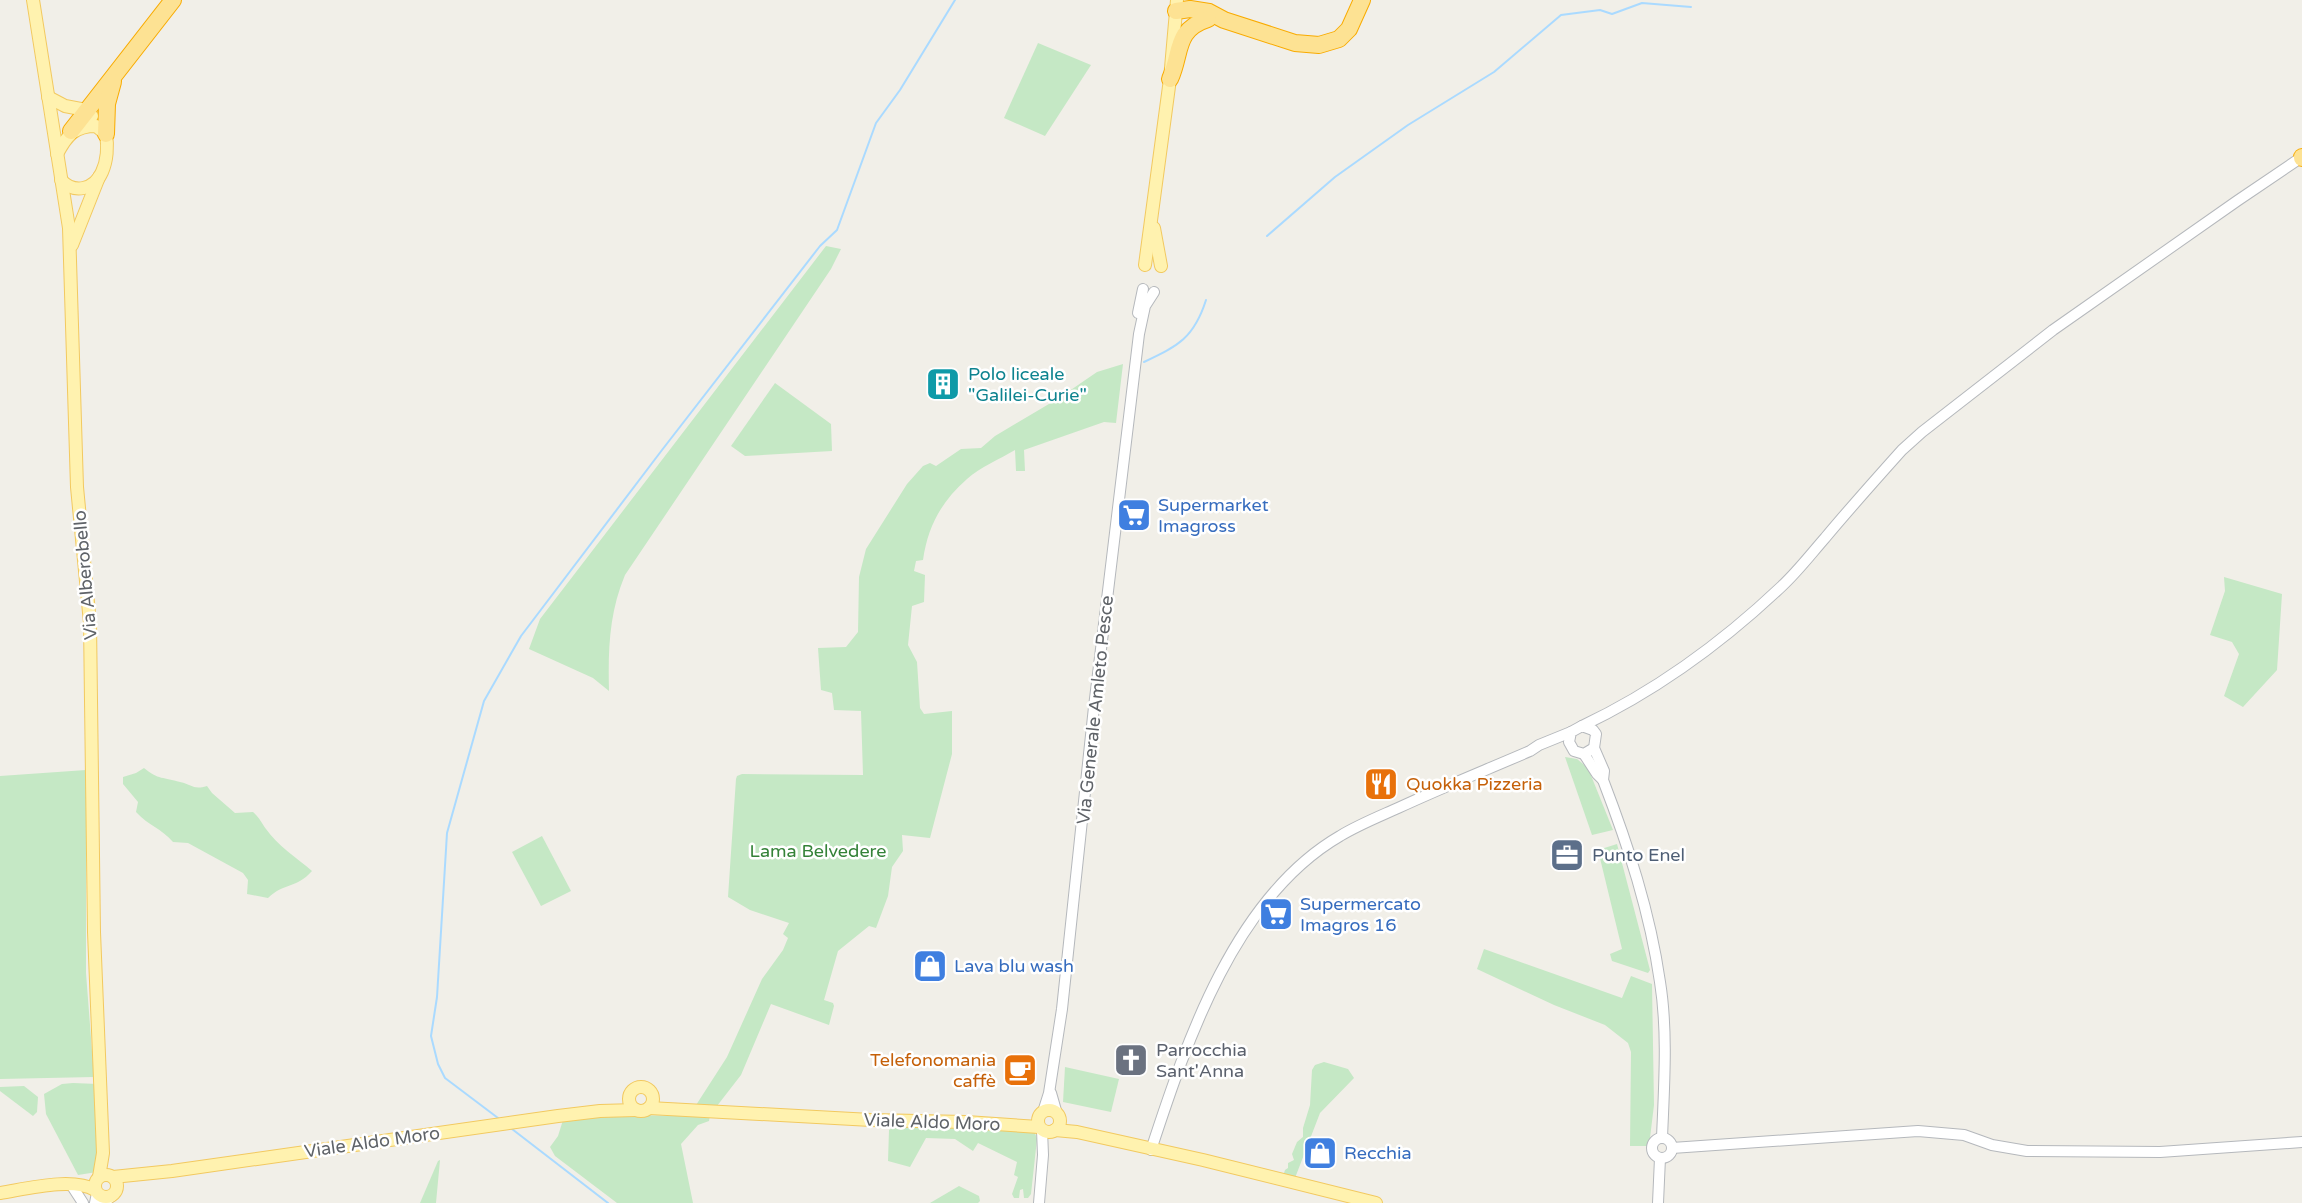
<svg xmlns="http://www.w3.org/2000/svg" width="2302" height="1203" viewBox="0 0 2302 1203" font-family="'Varela Round',sans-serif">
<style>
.green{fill:#c5e8c5}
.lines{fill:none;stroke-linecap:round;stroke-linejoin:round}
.stream{stroke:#aadaff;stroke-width:2}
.minor-casing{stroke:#b5b8bc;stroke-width:12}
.major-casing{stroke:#f2c960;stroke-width:14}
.highway-casing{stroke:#f9ab00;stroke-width:18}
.minor{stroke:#fff;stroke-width:10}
.major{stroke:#fff2af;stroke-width:12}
.highway{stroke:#fde293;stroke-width:16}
.labels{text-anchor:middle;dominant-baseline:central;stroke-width:5;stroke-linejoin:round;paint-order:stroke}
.culture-label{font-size:18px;fill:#0d838f;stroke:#fff;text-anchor:start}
.shop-label{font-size:18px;fill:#366cbe;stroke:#fff;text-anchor:start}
.street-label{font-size:18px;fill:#5f6368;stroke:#fff}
.food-label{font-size:18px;fill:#c56008;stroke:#fff;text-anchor:start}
.park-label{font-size:18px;fill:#348238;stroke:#fff}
.service-label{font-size:18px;fill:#4e5e75;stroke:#fff;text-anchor:start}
.worship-label{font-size:18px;fill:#5b616d;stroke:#fff;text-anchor:start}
</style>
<rect width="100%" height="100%" fill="#f1efe8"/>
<!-- green -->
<g class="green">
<path d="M1038,43L1091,65L1045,136L1004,118Z"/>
<path d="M826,246L841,249L831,269L625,575C609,613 608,650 609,691L593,678L529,649L540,619Z"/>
<path d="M1123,364L1116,423L1104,422L1024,450L1025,471H1016L1015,450C1000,459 980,467 967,479C941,502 928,526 923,560L916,561L914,571L925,575L924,602L912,606L908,645L917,662L920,708L924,714L952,711V754L930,838L902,835L903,851L892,867L888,896L876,928L869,926L838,951L824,1000L833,1003L834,1006L829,1025L771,1004L741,1075L710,1115L709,1121L698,1125L681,1144L693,1203H617L555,1156L550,1147L558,1136L563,1120L626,1115L689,1116L727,1057L762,979L783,950L788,938L783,934L789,923L750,910L728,897L736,779L737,776L742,774L863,775L861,711L834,710L832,693L821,690L818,648L846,647L858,632L859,577L866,549L907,484L923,466L930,463L936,466L961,449L981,448L995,436L1059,398L1097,372Z"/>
<path d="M775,383L831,424L832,451L745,456L731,446Z"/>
<path d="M2224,577L2282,594L2277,670L2243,707L2224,696L2239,654L2232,642L2210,635L2225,591Z"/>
<path d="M1565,757L1577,759L1588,768L1613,830L1592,835Z"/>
<path d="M144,768C158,780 164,777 180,782C193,785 193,790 207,786L212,793L235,813L253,812C260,818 261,822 266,829C277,845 297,858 312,871C296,889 285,882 268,898L247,894L248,880L243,873L188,843L173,842C161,828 149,826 136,812L138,802L123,784V777L136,773Z"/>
<path d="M86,770V973L94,1077L0,1079V776Z"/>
<path d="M542,836L571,891L541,906L512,852Z"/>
<path d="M1617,844L1650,970L1648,973L1612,961L1610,954L1622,949L1598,850Z"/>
<path d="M1484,949L1622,998L1631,976L1652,984L1654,1105L1649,1146H1630L1631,1052L1628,1043L1605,1025L1554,1005L1477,969Z"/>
<path d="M1324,1062L1348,1069L1354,1078L1320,1113L1295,1178L1283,1176L1285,1170L1288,1168V1163L1294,1160L1292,1154L1297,1142L1303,1137V1128L1310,1105L1312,1070L1315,1065Z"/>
<path d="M1065,1067L1119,1079L1111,1112L1063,1102Z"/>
<path d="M73,1083L98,1084L97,1172L78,1175L46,1114L44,1094L62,1084Z"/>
<path d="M24,1086L38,1097L37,1112L33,1116L0,1091V1087Z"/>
<path d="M893,1127L1000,1129L1035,1133L1037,1139L1031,1194L1028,1198H1024L1023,1189L1020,1190L1019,1198H1014L1012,1194L1018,1177L1014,1175L1017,1162L978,1143L973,1151L955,1139L926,1138L910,1167L888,1161L889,1130Z"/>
<path d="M440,1160L436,1203H420L438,1161Z"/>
<path d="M959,1186L979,1196L980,1201L978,1203H930Z"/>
</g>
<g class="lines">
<!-- stream -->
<g class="stream">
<path d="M1267,236L1335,177L1408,125L1494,72L1561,15L1600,10L1612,14L1642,3L1691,7"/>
<path d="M1144,362C1178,346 1194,338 1206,300"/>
<path d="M498,1118L445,1078L438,1064L431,1036L437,997L447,833L484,701L521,636L662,450L820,246L837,230L876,123L900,90L955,0"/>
<path d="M512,1129L608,1203"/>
</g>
<!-- minor casing -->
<g class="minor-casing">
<g id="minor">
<path d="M1138,313L1143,289"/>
<path d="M1582,726C1656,691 1723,642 1782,586C1798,571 1811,554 1825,538C1850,508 1876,479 1902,450L1922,432L2053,330L2237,201L2302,157"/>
<path d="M1594,748L1584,754L1574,751L1569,742L1571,732L1582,726L1593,730L1596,734L1594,748L1604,771L1603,780C1628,845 1650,912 1660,982C1668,1032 1664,1087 1662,1138"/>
<path d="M1584,754L1597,774L1603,780"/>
<path d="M1051,1093L1057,1114"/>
<path d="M1043,1112L1049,1093L1062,1009L1094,707L1139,334L1145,306L1154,292"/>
<circle cx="1662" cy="1148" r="10"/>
<path d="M1672,1148L1918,1131L1964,1135L1992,1145L2027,1151L2160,1152L2302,1142"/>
<path d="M1151,1150C1187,1040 1235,897 1340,836C1358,825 1378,817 1398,808C1441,788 1486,770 1530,751L1539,745L1571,732"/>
<path d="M72,1186L83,1203"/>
<path d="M95,1203L97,1193"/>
<path d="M103,1203L112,1196"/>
<path d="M1039,1203L1043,1155L1042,1130"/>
<path d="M1658,1203L1660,1158"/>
</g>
</g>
<!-- major casing -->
<g class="major-casing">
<g id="major">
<path d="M33,0L69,228L77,487L90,623L94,932L103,1153L99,1177"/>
<path d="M48,97L65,106L86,110L92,116"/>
<path d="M57,154C67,135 75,126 96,126L106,134C108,146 107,161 102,172C94,190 74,194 61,180"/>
<path d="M1154,228L1161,266"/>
<path d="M72,245L99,177"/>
<path d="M1145,265L1170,79L1177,0"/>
<circle cx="641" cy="1099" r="12"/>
<path d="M649,1108L871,1120L966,1122L1039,1127"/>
<circle cx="1049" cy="1121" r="11"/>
<path d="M1055,1130L1077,1132L1203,1160L1376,1203"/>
<circle cx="106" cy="1186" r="11"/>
<path d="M113,1177L172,1171L558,1116L600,1111L636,1110"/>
<path d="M0,1193C26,1189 72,1177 95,1190"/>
</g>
</g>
<!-- highway casing -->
<g class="highway-casing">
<g id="highway">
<path d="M1176,11L1190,9L1209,12L1224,20L1295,43L1319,45L1339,39L1349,29L1362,0"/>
<path d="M1170,79C1182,53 1174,30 1208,19"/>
<path d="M71,131L173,0"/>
<path d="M106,134L107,104L113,82"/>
<path d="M2302,158V157"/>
</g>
</g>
<!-- minor -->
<use href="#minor" class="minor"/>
<!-- major -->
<use href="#major" class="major"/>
<!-- highway -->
<use href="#highway" class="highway"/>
</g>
<!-- icons -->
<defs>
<g id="building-square" transform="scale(1.75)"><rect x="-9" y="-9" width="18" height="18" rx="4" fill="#0f9aa8" stroke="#fff"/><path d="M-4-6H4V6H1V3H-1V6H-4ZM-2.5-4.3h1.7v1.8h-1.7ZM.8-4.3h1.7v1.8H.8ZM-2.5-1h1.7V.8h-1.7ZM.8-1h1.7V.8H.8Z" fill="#fff"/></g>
<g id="supermarket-square" transform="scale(1.75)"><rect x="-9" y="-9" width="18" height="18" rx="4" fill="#3f7fe0" stroke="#fff"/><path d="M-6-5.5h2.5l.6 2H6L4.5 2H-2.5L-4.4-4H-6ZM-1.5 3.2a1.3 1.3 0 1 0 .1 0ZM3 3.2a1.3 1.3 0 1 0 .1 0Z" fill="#fff"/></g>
<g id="restaurant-square" transform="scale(1.75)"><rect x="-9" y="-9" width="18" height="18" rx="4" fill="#e8710a" stroke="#fff"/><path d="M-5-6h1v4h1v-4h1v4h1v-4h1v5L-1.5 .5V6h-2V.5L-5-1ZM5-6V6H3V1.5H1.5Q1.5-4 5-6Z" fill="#fff"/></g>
<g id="office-square" transform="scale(1.75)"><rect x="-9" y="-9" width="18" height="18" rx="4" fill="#5c6f8a" stroke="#fff"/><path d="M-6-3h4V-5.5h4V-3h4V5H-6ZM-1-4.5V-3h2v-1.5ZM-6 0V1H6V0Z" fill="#fff"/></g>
<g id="shop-square" transform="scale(1.75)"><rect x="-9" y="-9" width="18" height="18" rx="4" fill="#3f7fe0" stroke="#fff"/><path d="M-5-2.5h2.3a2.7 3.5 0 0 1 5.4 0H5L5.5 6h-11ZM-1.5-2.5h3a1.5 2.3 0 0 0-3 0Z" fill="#fff"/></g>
<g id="church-square" transform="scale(1.75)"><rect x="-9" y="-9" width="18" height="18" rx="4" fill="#6b7280" stroke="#fff"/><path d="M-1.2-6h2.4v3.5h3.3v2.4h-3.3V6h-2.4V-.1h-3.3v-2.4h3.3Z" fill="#fff"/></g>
<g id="cafe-square" transform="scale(1.75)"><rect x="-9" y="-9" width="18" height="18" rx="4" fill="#e8710a" stroke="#fff"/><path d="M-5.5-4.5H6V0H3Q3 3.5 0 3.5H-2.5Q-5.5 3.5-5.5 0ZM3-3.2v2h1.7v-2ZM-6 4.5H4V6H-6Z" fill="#fff"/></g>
</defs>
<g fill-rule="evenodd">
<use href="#building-square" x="943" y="384"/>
<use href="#supermarket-square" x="1134" y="515"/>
<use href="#restaurant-square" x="1381" y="784"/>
<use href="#office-square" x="1567" y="855"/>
<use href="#supermarket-square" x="1276" y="914"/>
<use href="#shop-square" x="930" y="966"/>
<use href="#church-square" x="1131" y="1060"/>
<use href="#cafe-square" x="1020" y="1070"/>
<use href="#shop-square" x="1320" y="1153"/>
</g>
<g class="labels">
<!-- culture labels -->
<g class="culture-label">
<text x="968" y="374">Polo liceale<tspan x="968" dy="21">"Galilei-Curie"</tspan></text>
</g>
<!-- shop labels -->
<g class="shop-label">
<text x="1158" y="505">Supermarket<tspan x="1158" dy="21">Imagross</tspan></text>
<text x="1300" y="904">Supermercato<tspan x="1300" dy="21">Imagros 16</tspan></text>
<text x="954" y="966">Lava blu wash</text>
<text x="1344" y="1153">Recchia</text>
</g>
<!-- street labels -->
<g class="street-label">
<text transform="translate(85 575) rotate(-95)">Via Alberobello</text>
<text transform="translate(1095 710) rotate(-84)">Via Generale Amleto Pesce</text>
<text transform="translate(932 1122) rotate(2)">Viale Aldo Moro</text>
<text transform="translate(372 1142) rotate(-8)">Viale Aldo Moro</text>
</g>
<!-- food labels -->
<g class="food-label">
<text x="1406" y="784">Quokka Pizzeria</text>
<text x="996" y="1060" text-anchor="end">Telefonomania<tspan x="996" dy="21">caffè</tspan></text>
</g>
<!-- park labels -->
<g class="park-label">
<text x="818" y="851">Lama Belvedere</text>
</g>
<!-- service labels -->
<g class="service-label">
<text x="1592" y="855">Punto Enel</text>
</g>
<!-- worship labels -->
<g class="worship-label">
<text x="1156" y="1050">Parrocchia<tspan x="1156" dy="21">Sant'Anna</tspan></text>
</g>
</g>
</svg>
